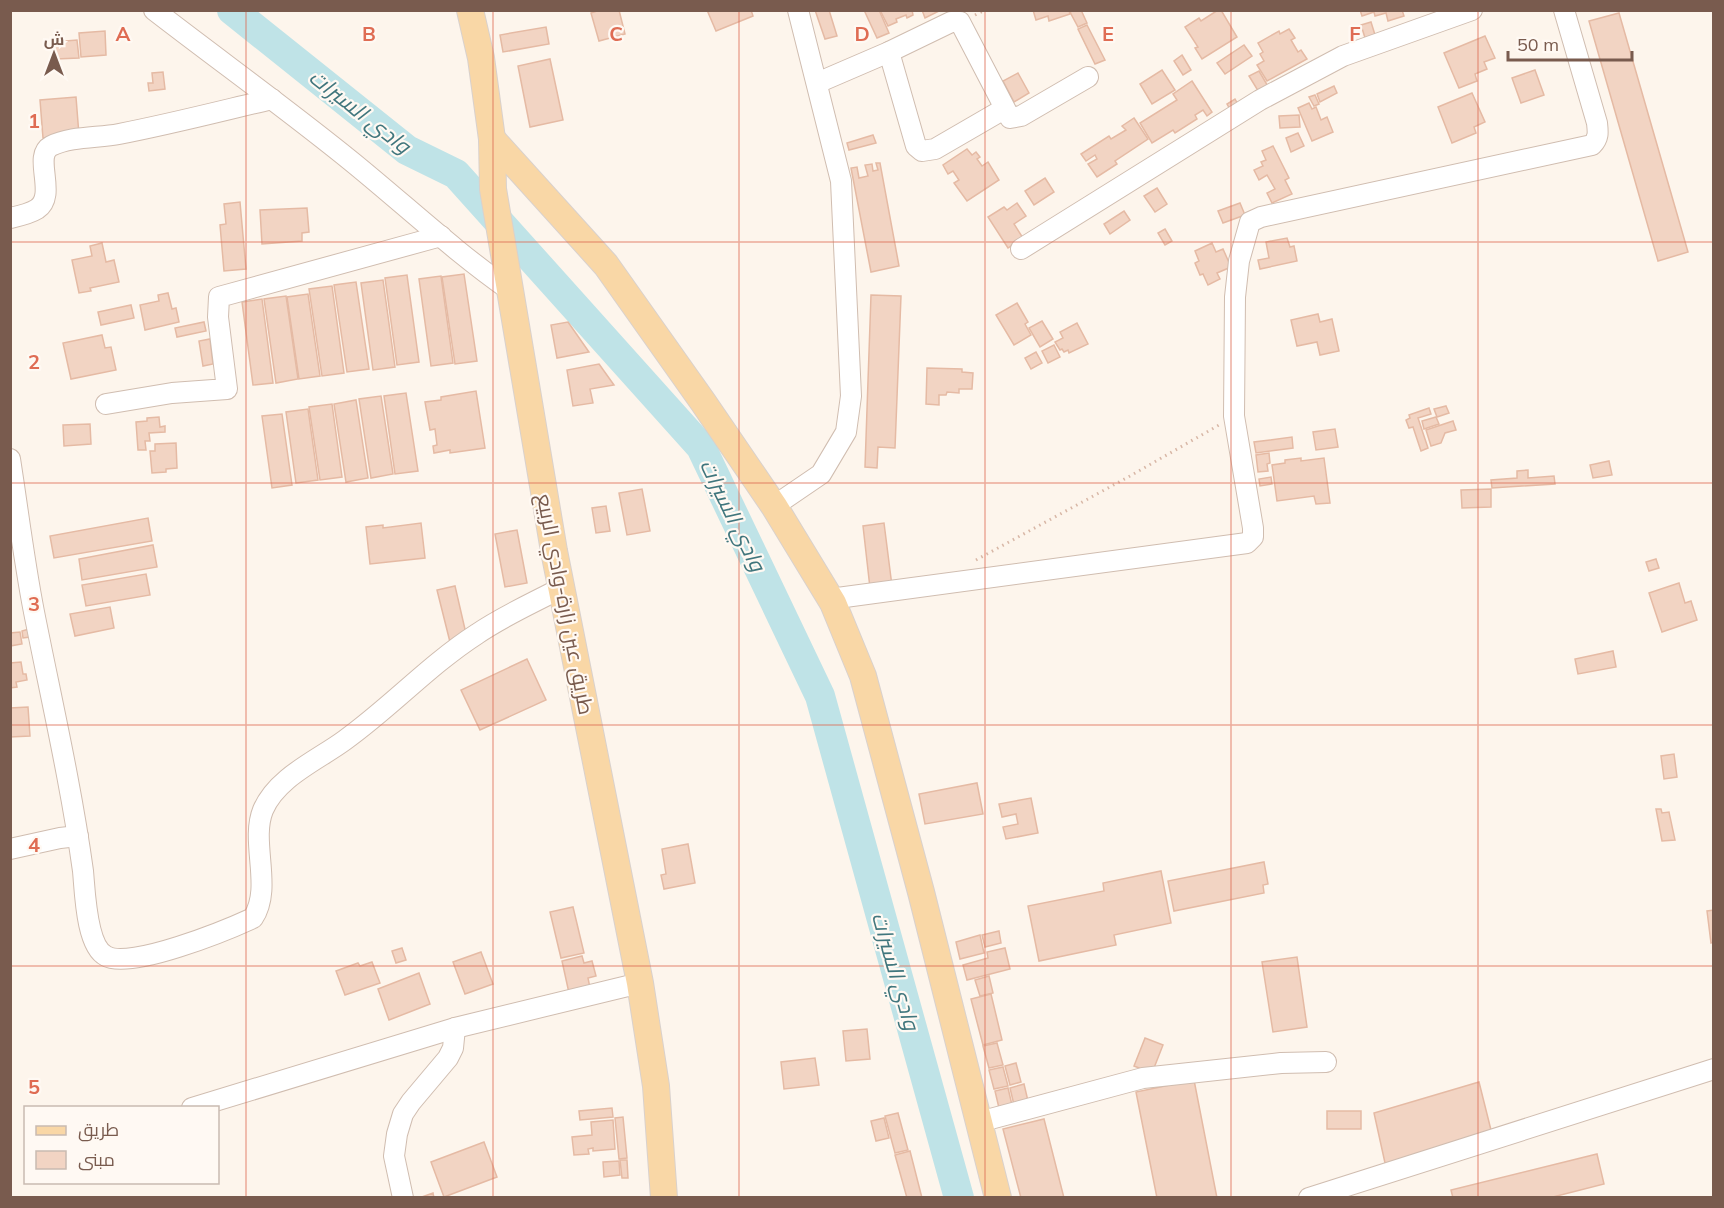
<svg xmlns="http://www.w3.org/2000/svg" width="1724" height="1208" viewBox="0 0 1724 1208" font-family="Mulish,Cairo,sans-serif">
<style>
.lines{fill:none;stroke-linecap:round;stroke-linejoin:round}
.river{stroke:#bfe3e7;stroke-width:30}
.building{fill:#f2d4c3;stroke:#e5baa4;stroke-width:1.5}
.minor-casing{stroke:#d0bdb0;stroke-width:22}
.major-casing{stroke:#d9d1cd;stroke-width:28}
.path{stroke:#d8b7a6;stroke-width:3;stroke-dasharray:1.5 4.5;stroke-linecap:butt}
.minor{stroke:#fff;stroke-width:20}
.major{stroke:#f9d7a6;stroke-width:26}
.grid{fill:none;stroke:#df6c53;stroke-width:1.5;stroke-opacity:0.55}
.labels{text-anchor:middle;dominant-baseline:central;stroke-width:4.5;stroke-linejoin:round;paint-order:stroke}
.street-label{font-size:21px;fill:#795b4e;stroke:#fff9f3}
.water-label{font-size:22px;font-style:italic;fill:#40767d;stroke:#fff9f3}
.grid-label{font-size:20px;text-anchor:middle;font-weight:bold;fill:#df6c53;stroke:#fff9f3;stroke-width:4.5;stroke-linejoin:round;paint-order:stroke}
</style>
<rect width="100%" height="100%" fill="#fdf5ec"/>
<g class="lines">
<!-- river -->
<path class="river" d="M232,10L407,150L456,174L701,447L820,696L959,1198"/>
</g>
<!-- building -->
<g class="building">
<path d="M600,10H619L625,34L599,41L591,13Z"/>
<path d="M707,10H751L753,16L716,31Z"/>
<path d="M815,10H829L837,36L825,39Z"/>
<path d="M864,10H879L889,33L877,38Z"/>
<path d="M880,10H912L913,15L907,18L906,15L896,19L897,22L888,26Z"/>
<path d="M922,10H939V11L925,18Z"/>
<path d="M1033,10H1069L1070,14L1049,21L1048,16L1036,20Z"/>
<path d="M1074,10H1081L1087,23L1078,27L1070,12Z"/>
<path d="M1218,10H1221L1237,37L1202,59L1195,48L1198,47L1185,27L1199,18L1201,21Z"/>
<path d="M1360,10H1402L1404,16L1388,21L1386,13L1375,16L1374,12L1362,16Z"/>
<path d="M1619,13L1688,252L1658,261L1589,21Z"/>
<path d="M1371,22L1376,38L1366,41L1361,25Z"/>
<path d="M1087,25L1105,60L1095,64L1078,29Z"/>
<path d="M546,27L549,44L503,52L500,35Z"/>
<path d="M1289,29L1295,38L1291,40L1298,52L1301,50L1307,59L1267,81L1257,65L1264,61L1260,54L1263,52L1258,43L1279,31L1280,34Z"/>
<path d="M105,31L106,55L81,57L79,33Z"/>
<path d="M1485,36L1495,58L1484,62L1487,69L1475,74L1477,81L1459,88L1444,53Z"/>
<path d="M77,40L79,58L56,59L54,42Z"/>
<path d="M1244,45L1252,56L1225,74L1217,63Z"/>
<path d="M1182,55L1191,70L1183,75L1174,61Z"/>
<path d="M550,59L563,120L530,127L518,66Z"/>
<path d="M1162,70L1175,90L1152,104L1140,84Z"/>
<path d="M1535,70L1544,95L1521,103L1512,78Z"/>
<path d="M1259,71L1269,88L1260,94L1249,76Z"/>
<path d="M163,72L165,89L149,91L148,83H153L152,73Z"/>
<path d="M1018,73L1029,93L1014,102L1003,81Z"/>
<path d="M1192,81L1212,112L1207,116L1203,110L1195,115L1197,119L1175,133L1173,130L1152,143L1140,123L1177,100L1173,94Z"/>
<path d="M1334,86L1337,93L1320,102L1317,94Z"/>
<path d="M1472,93L1485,122L1474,127L1476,133L1452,143L1438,107Z"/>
<path d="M1315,95L1319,104L1314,106L1309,97Z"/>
<path d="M76,97L79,135L43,138L40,100Z"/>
<path d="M1235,99L1239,106L1231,111L1227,104Z"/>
<path d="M1309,103L1312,109L1316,107L1321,120L1327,117L1333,132L1312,141L1298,108Z"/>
<path d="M1299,115L1300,127L1280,128L1279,116Z"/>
<path d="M1134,118L1148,139L1115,161L1117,164L1097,177L1088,164L1097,159L1095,155L1086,161L1081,154L1109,136L1111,139L1126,130L1122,126Z"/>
<path d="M1298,133L1304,146L1291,152L1286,138Z"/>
<path d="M873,135L876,143L849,150L847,143Z"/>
<path d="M1273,146L1289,178L1285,180L1292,194L1272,203L1267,193L1275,189L1267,175L1259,180L1254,170L1263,166L1261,162L1266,160L1262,151Z"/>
<path d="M967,149L972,155L976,152L980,157L977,159L982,166L988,162L999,180L967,201L954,183L959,180L953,171L948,174L943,165Z"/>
<path d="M876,163H880L899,266L871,272L851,168L857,167L859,178L868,176L865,165L872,164L873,171L878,170Z"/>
<path d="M1045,178L1054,192L1034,205L1025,191Z"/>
<path d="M1157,188L1167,204L1155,212L1144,196Z"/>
<path d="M240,202L246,269L224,271L220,225L226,224L224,204Z"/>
<path d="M1017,203L1026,216L1014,224L1023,238L1008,248L988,217L1004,207L1007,210Z"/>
<path d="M1240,203L1245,215L1223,223L1218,211Z"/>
<path d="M307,208L309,232L302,233V241L262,244L260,210Z"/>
<path d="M1124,211L1130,220L1110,234L1104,224Z"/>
<path d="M1165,229L1172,241L1165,245L1158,233Z"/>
<path d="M1287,238L1290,247L1294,246L1297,261L1260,269L1258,260L1269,258L1266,242Z"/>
<path d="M102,243L106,262L114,260L119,282L90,288L91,291L79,293L72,260L92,256L90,246Z"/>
<path d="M1212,243L1216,252L1223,249L1231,267L1217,273L1220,279L1208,285L1203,274L1200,275L1195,263L1199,261L1195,251Z"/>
<path d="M464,274L477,361L455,364L442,277Z"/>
<path d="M407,275L419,362L397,365L385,278Z"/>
<path d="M441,276L453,363L431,366L419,279Z"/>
<path d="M383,280L395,367L373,370L361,283Z"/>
<path d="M356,282L369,369L347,372L334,285Z"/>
<path d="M332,286L344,373L322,376L309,289Z"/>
<path d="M168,293L172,309L176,308L179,322L145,330L140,305L159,301L158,295Z"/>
<path d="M308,294L320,376L299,379L287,297Z"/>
<path d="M871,295L901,296L895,448L878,447L877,468L865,467Z"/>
<path d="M286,296L298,379L276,383L264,299Z"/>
<path d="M262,299L273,383L253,385L242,302Z"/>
<path d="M1017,303L1028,322L1025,324L1031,335L1014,345L996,315Z"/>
<path d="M131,305L134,318L101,325L98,312Z"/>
<path d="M1318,314L1320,322L1332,319L1339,351L1320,355L1317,342L1297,346L1291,320Z"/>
<path d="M1042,321L1053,339L1040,347L1029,328Z"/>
<path d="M204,322L206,331L177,337L175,328Z"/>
<path d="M568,322L589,352L557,358L551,325Z"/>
<path d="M1077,323L1088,344L1069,353L1068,350L1064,352L1062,349L1060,350L1055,342L1063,338L1060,332Z"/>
<path d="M102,335L105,348L111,347L116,370L71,379L63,343Z"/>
<path d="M210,339L213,364L203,366L199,341Z"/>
<path d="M1054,345L1060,357L1048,363L1042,351Z"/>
<path d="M1036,352L1042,363L1031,369L1025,358Z"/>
<path d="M599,364L614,385L590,389L593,403L573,406L567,370Z"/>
<path d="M927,368L962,369V372L973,373L972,389H959V393L947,392L946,395H939V405L926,404Z"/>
<path d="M476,391L485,448L450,453V450L434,453L433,446L437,445L435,429L430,430L425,402L441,400V397Z"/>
<path d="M406,393L418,471L395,474L384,396Z"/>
<path d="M381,396L393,474L371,478L359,399Z"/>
<path d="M356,400L368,478L346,482L334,404Z"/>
<path d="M332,404L342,477L320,480L309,407Z"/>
<path d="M1446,406L1449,413L1437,417L1434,409Z"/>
<path d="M1429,408L1431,414L1418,418L1428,448L1421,451L1413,427L1409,428L1406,420L1410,418L1409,415Z"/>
<path d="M308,409L318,480L296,483L286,412Z"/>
<path d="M282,414L292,485L272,488L262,416Z"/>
<path d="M159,417L160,427L165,426V432L149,433L150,441H145L146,450H138L136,422L147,421V418Z"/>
<path d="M1436,417L1439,424L1424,429L1422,421Z"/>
<path d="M1453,421L1456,430L1445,433L1441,443L1431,446L1426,430Z"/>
<path d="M90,424L91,444L64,446L63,425Z"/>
<path d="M1335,429L1338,447L1316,450L1313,432Z"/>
<path d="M1292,437L1293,448L1256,453L1254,442Z"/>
<path d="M176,443L177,468L166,469V472L152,473L150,451H155V444Z"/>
<path d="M1269,453L1270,463L1267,464L1268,471L1258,472L1256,455Z"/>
<path d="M1301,458V461L1324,458L1330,503L1316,504L1314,496L1277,501L1272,465L1285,463V460Z"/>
<path d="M1609,461L1612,475L1593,478L1590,465Z"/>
<path d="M1528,470V478L1554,476L1555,484L1492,488L1491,480L1517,478V471Z"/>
<path d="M1271,477L1272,484L1260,486L1259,479Z"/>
<path d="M642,489L650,531L627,535L619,493Z"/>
<path d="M1491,489V507L1462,508L1461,490Z"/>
<path d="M606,506L610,531L596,533L592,508Z"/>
<path d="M148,518L152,541L54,558L50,536Z"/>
<path d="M421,523L425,558L370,564L366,527L383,525V528Z"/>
<path d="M884,523L892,586L870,588L863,526Z"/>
<path d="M517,530L527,583L505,587L495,534Z"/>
<path d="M153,545L157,567L82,580L79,559Z"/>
<path d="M1656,559L1659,568L1649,571L1646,562Z"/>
<path d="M146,574L150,595L86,606L82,585Z"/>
<path d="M1679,583L1685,603L1691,601L1697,620L1662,632L1649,593Z"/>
<path d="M455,586L467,638L450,642L437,590Z"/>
<path d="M110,607L114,628L75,636L70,614Z"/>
<path d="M29,629L30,637L23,638L22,631Z"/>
<path d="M20,632L22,644L10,646V633Z"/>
<path d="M1613,651L1616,667L1578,674L1575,659Z"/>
<path d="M527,659L546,700L480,730L461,690Z"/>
<path d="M21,662L23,674H26L27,680L16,682L17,687L10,688V663Z"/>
<path d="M28,707L30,736L10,737V708Z"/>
<path d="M1674,754L1677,777L1664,779L1661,756Z"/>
<path d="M977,783L983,814L925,824L919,794Z"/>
<path d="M1031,798L1038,833L1006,839L1003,827L1018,824L1016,814L1002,817L999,804Z"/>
<path d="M1656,809H1661L1662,813L1669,812L1675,840L1662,841Z"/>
<path d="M688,844L695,883L664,889L661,875L666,874L662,849Z"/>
<path d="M1264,862L1268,884L1263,885L1264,893L1174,911L1168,881Z"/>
<path d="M1161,871L1171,923L1114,935L1116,945L1039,961L1028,906L1104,891L1103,883Z"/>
<path d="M573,907L584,953L561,958L550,912Z"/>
<path d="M1714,910V942L1711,943L1707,911Z"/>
<path d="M999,931L1001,943L985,947L982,935Z"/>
<path d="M980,935L984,953L960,959L956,942Z"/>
<path d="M402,948L406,960L396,963L392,951Z"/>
<path d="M1005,948L1010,969L967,980L963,965L988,958L987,952Z"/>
<path d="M481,952L493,984L465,994L453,962Z"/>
<path d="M582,956L584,963L592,961L596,976L588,978L590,988L569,993L562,961Z"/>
<path d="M1297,957L1307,1027L1273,1032L1262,962Z"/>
<path d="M372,962L380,983L345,995L336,971L358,963L360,966Z"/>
<path d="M419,973L430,1004L389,1020L378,989Z"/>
<path d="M989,976L993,993L980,996L975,980Z"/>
<path d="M991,994L1002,1040L983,1045L971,999Z"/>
<path d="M867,1029L870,1059L846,1061L843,1031Z"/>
<path d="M1145,1038L1163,1045L1152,1073L1134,1066Z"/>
<path d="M997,1043L1003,1065L989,1068L983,1046Z"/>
<path d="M815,1058L819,1085L784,1089L781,1062Z"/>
<path d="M1016,1063L1021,1082L1010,1085L1005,1066Z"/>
<path d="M1003,1067L1008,1086L994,1089L989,1070Z"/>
<path d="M1194,1080L1217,1198H1157L1136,1092Z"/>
<path d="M1479,1082L1493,1138L1387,1172L1374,1113Z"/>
<path d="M1024,1084L1028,1101L1014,1105L1010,1088Z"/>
<path d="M1008,1088L1012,1105L999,1108L995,1091Z"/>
<path d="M612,1108L613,1117L580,1120L579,1111Z"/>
<rect x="1327" y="1111" width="34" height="18"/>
<path d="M898,1113L908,1150L895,1153L885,1116Z"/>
<path d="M623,1117L627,1158L619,1159L615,1118Z"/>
<path d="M884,1118L889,1138L876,1141L871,1121Z"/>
<path d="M1044,1119L1064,1198H1021L1003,1129Z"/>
<path d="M613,1120L615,1149L593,1151V1148L588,1149L589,1154L574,1155L572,1137L592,1135L591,1122Z"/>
<path d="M484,1142L497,1177L444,1197L431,1162Z"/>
<path d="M910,1151L922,1198H907L895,1155Z"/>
<path d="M1597,1154L1604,1184L1549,1198H1453L1451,1190Z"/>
<path d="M620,1160H627L628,1178H622Z"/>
<path d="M619,1161L620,1175L604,1177L603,1162Z"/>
<path d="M433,1193L434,1198H419Z"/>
</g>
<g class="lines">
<!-- minor casing -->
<g class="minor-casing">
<g id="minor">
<path d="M154,10C220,61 287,109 351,161C404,204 455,252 511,291"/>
<path d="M889,52L916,146L922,151L935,149L1004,109"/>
<path d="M817,83L889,52L951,22H960L1010,118L1021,116L1088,77"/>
<path d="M10,218C19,216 29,214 37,209C58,195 32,156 51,146C71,136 98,138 119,134C171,124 221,111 272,99"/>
<path d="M1021,249L1260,100L1343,56L1472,10"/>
<path d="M106,404L172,393L227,389L218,317L219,297L441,236"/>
<path d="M10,459C18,510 24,561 34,612C51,698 71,784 83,871C85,891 86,946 106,956C130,970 227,930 253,918C273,888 250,842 263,810C277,777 318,760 345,740C391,707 429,665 477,634C503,616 533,603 561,588"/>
<path d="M774,506L821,474L846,432L851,396L841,181L798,10"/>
<path d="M830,599L1247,543L1253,537V528L1234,416L1235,297L1239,261L1250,222L1261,217L1592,145C1599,138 1598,132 1597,123L1564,10"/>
<path d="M10,849L60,838L78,836"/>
<path d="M192,1108L455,1028L640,983"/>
<path d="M979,1122L1143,1078L1281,1063L1326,1062"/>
<path d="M403,1198L394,1156L397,1134L403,1114L411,1102L448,1058L453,1048L455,1028"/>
<path d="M1309,1198L1714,1069"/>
</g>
</g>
<!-- major casing -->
<g class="major-casing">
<g id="major">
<path d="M470,10L481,58L492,139L493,189L554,551L640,983L656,1086L664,1198"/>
<path d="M492,139L606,265L703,402L774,506L833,603L863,676L921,892L998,1198"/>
</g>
</g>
<!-- path -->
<g class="path">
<path d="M975,15L985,10"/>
<path d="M976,560L1130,476L1219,425"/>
</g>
<!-- minor -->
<use href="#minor" class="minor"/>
<!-- major -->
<use href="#major" class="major"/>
</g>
<!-- grid -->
<path class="grid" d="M246,10V1198M493,10V1198M739,10V1198M985,10V1198M1231,10V1198M1478,10V1198M10,242H1714M10,483H1714M10,725H1714M10,966H1714"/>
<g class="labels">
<!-- street labels -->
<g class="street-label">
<text transform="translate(566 604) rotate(79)">طريق عين زارة-وادي الربيع</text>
</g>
<!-- water labels -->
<g class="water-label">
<text transform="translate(360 111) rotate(38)">وادي السيرات</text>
<text transform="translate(733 515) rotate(64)">وادي السيرات</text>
<text transform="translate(896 971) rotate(74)">وادي السيرات</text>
</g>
</g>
<g class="grid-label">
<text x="123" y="41">A</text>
<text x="369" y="41">B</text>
<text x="616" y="41">C</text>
<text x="862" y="41">D</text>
<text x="1108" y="41">E</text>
<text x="1355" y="41">F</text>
<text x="34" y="128">1</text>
<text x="34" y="369">2</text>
<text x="34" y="611">3</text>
<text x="34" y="852">4</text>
<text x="34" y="1094">5</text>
</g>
<!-- border -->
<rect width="1724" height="1208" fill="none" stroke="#795b4e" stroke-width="24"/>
<!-- legend -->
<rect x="24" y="1106" width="195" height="78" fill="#fff9f3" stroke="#c9bab1" stroke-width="1.5"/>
<rect x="36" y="1126" width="30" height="9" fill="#f9d7a6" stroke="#c9bab1" stroke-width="1.5"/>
<text x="78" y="1136" font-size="18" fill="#795b4e">طريق</text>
<rect x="36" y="1151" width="30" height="18" fill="#f2d4c3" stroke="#c9bab1" stroke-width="1.5"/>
<text x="78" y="1166" font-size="18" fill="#795b4e">مبنى</text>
<!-- north arrow -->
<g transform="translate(54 54)" stroke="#fff9f3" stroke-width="4.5" paint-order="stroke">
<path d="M0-4.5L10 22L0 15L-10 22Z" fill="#795b4e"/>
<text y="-9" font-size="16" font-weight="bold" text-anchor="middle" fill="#795b4e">ش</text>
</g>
<!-- scale -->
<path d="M1508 51v9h124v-9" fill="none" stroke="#795b4e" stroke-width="3"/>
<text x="1517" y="51" font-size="18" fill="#795b4e" stroke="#fff9f3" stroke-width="4.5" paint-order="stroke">50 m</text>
</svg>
